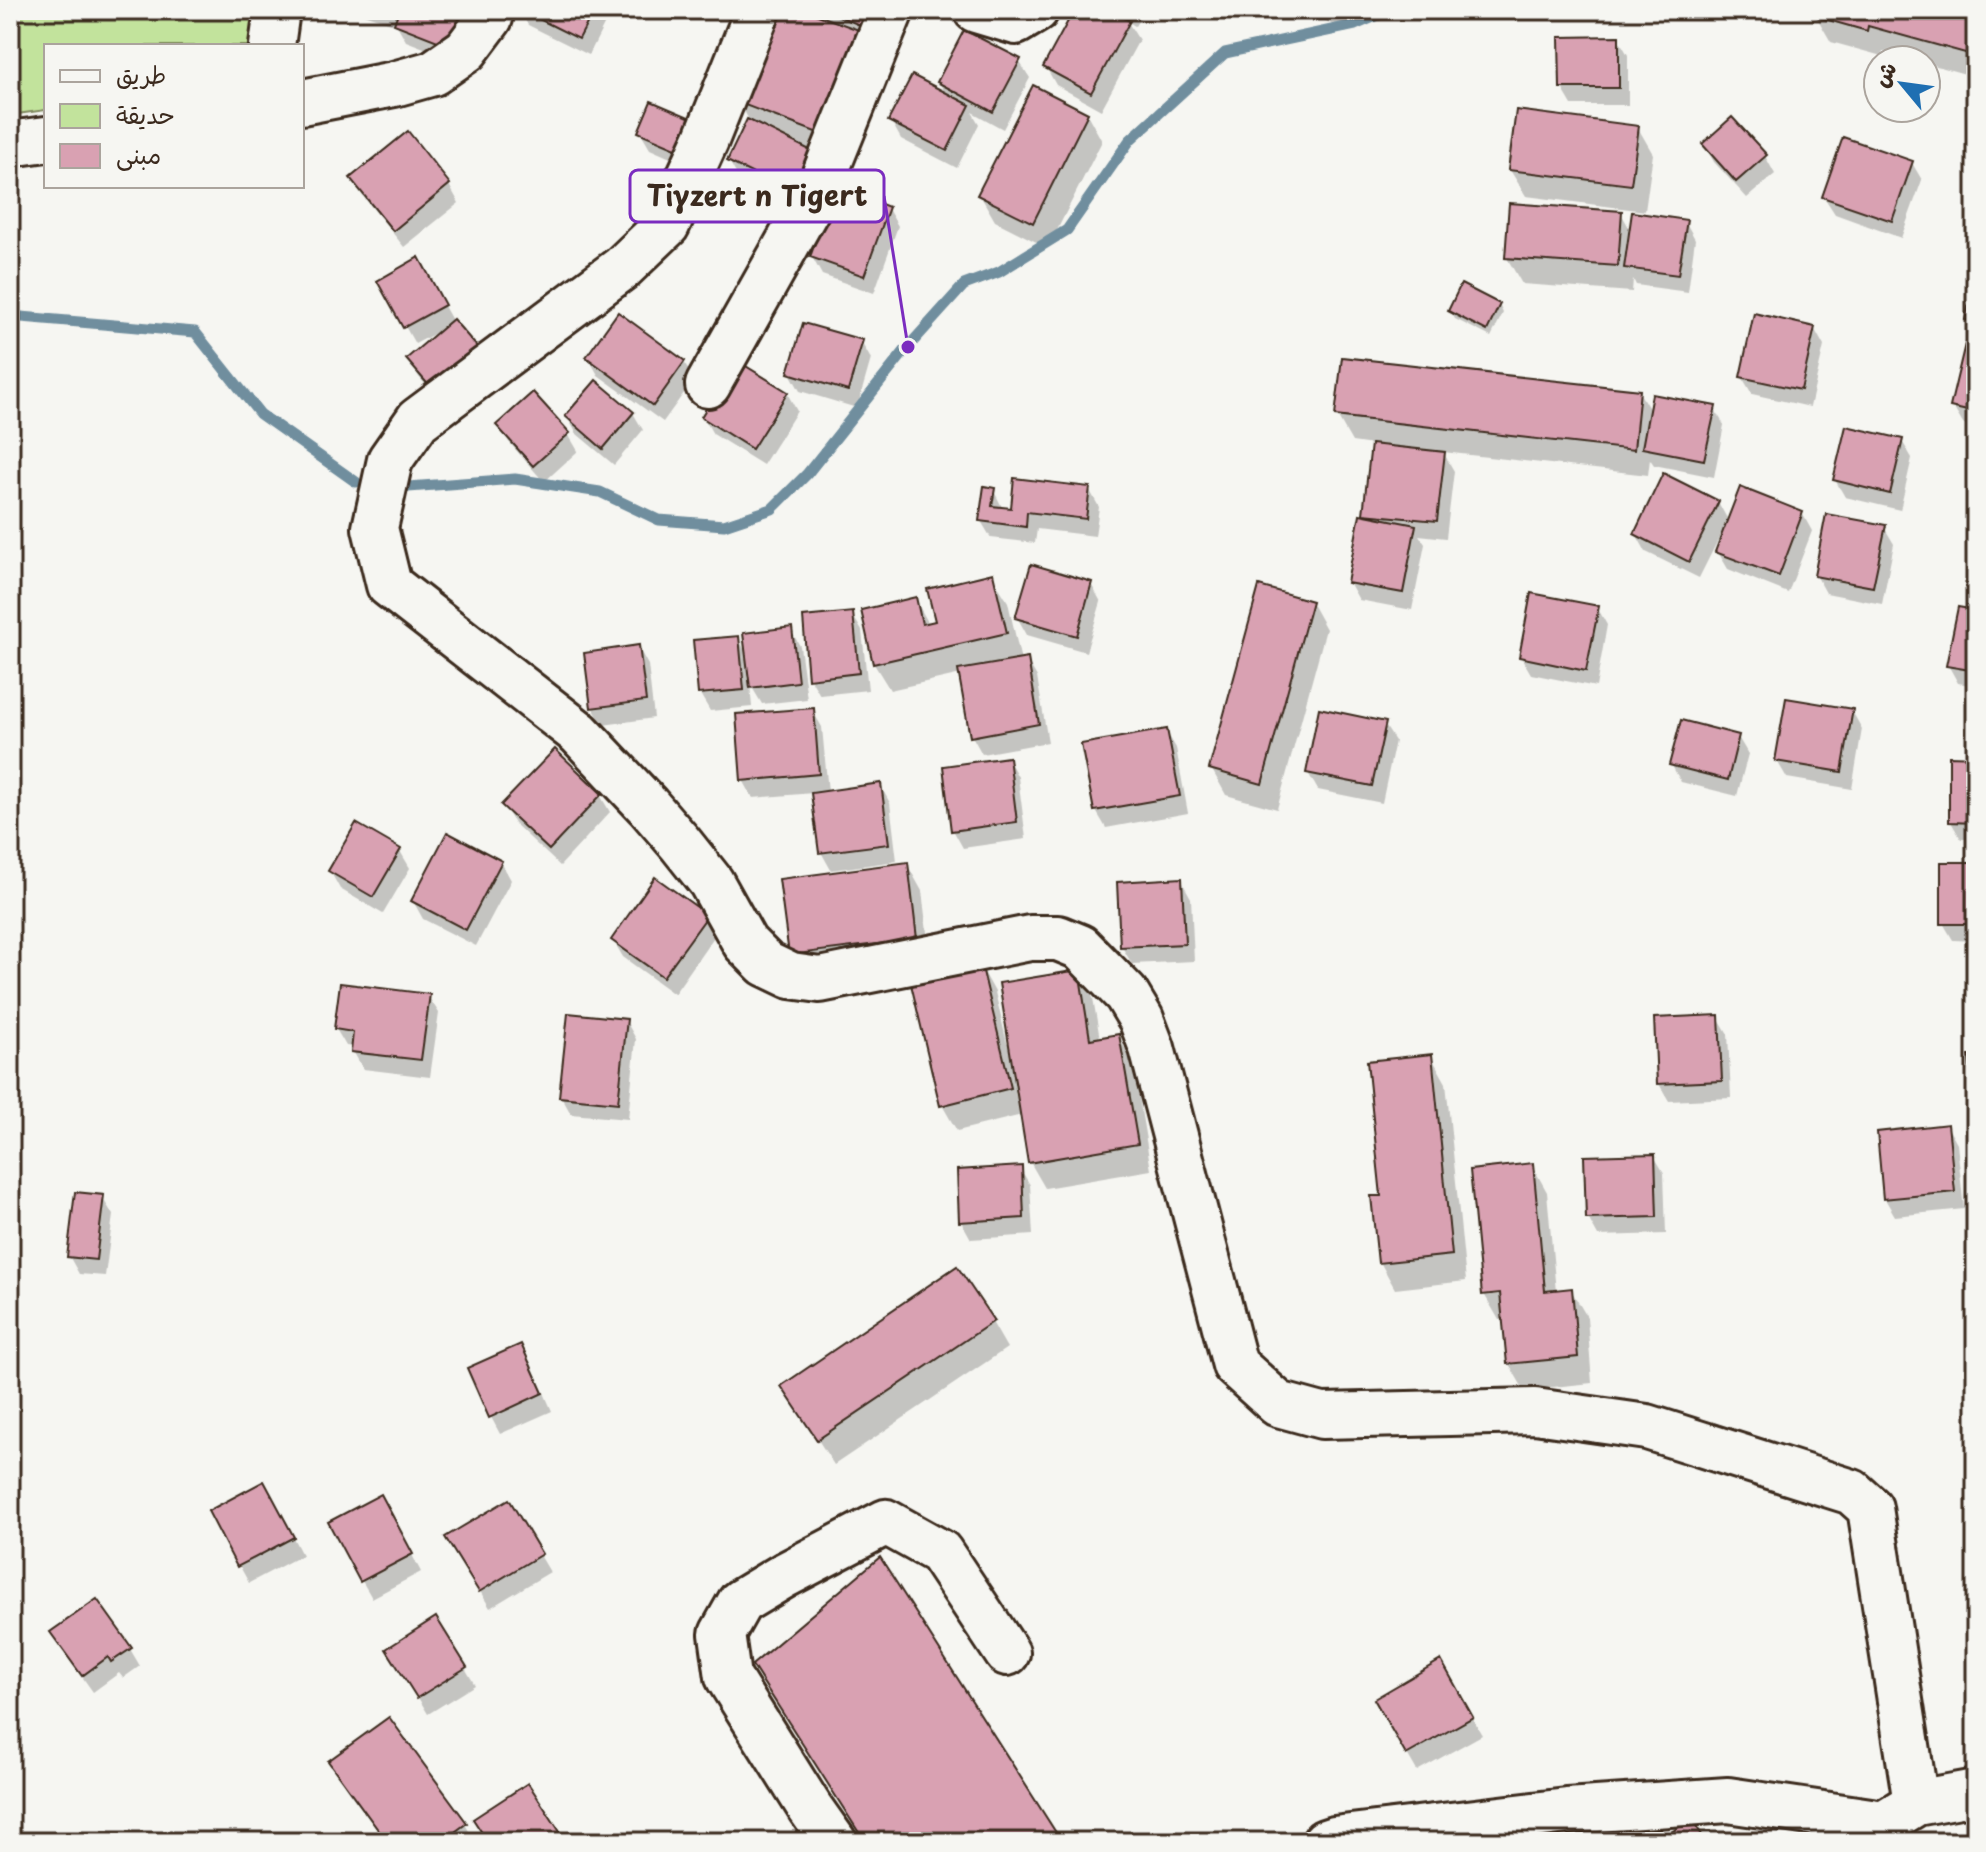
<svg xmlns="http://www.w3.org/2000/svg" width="1986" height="1852" viewBox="0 0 1986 1852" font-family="'Playpen Sans','Playpen Sans Arabic',sans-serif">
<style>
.green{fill:#c2e39c;stroke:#7e865d;stroke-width:2}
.shadow{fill:#0003;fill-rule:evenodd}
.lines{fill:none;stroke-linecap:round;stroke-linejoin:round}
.stream{stroke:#708e9e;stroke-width:11}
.building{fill:#d9a1b2;stroke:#3b2a1e;stroke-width:2}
.minor-casing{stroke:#3b2a1e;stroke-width:50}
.minor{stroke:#f6f6f2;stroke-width:44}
.leader{fill:none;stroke:#7b2cbf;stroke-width:3}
.callout-dot{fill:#7b2cbf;stroke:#f6f6f2;stroke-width:3}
.callout{fill:#f6f6f2;stroke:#7b2cbf;stroke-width:3}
.callout-label{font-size:28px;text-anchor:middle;font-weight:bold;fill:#3b2a1e}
</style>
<rect width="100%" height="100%" fill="#f6f6f2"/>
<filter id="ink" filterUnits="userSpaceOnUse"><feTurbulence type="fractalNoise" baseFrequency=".0125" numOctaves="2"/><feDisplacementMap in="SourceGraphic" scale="16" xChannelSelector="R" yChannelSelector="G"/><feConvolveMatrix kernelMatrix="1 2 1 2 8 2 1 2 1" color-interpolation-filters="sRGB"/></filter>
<g filter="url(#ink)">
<!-- green -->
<path class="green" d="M10,10H266L256,46H46V110L10,115Z"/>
<!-- shadow -->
<g class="shadow">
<path d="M351,10H482L468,65L406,41L397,25Z"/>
<path d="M519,10H609L610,13L589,55L528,25Z"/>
<path d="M798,10L808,13L806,10H896L810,213L739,179L729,161L749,120L739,102Z"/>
<path d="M1076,10H1145L1135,26L1127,21L1139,40L1101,110L1056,85L1046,67Z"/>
<path d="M1308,10H1360L1346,33Z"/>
<path d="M1817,10H1976V77L1926,63V60H1914L1883,52L1882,56L1831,42L1816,16Z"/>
<path d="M1618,38L1628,55V105H1572L1562,88Z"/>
<path d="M1019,61L1030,78L1003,129L972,112L979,124L957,168L901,139L891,121L946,95L939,82Z"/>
<path d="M652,103L700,171L650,149L640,132Z"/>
<path d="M1087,114L1102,141L1048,248L995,221L980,195Z"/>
<path d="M1638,128L1653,154L1645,211L1526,196L1510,170Z"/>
<path d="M408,134L449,185L459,203L404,247L362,195L353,178Z"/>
<path d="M1704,144L1765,156L1775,174L1747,198L1714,162Z"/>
<path d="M1912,163L1922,180L1901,238L1835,214L1824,197Z"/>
<path d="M864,185L874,202L888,209L898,226L874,293L822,275L812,257Z"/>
<path d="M1621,213L1631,231L1685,221L1695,239L1688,292L1636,285L1633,279L1632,292L1522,284L1507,258Z"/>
<path d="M418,260L453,322L449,412L419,377L409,360L441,330L415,344L380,282Z"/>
<path d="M1976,281V334L1967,319Z"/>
<path d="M1499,305L1503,313L1491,337L1455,319L1450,311Z"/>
<path d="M1814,328L1824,346L1810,407L1752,394L1742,377Z"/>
<path d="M861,342L871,359L857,408L800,391L790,373Z"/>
<path d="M1976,348V428L1963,424L1953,407Z"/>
<path d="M588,357L684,362L694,379L663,422L598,375Z"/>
<path d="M1639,392L1651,412L1714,408L1724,425L1714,477L1654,465L1650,459L1648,475L1443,452L1454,471L1446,538L1419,535L1425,544L1412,610L1359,600L1349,582L1368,518L1365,513L1373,445L1352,442L1337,416Z"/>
<path d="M787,393L797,411L763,465L713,434L703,417Z"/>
<path d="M633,413L643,430L614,465L577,434L567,417Z"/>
<path d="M499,425L568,434L578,451L544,482L509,442Z"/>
<path d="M1902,441L1912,458L1900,510L1845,497L1835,480Z"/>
<path d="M993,489L1003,509L1013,510L1089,489L1099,507L1095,536L1037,529L1035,543L991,538L981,521Z"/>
<path d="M1718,502L1729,522L1802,513L1812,531L1788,593L1728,569L1718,552L1725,532L1723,530L1699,578L1646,552L1636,534Z"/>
<path d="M1884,527L1894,544L1882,604L1826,593L1816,575Z"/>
<path d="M992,576L1008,602L1021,661L1027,660L1037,677L1048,742L982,754L972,736L961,674L890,690L874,664L863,612L915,599L929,624L937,622Z"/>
<path d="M1091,584L1101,602L1086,652L1027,635L1017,617Z"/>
<path d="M1311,602L1326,629L1277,809L1226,795L1211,768Z"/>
<path d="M1597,607L1607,625L1596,687L1531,674L1521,657Z"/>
<path d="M1976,612V686L1958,683L1948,665Z"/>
<path d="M852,614L862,631L868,690L820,695L810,678Z"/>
<path d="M790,629L800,646L807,699L762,704L750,684L752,707L710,711L700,694L738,638L748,656Z"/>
<path d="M638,647L648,665L654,718L603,725L593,708Z"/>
<path d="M812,710L822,727L828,792L880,785L890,803L897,861L831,870L821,852L813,793L753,798L743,780Z"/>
<path d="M1852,711L1862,729L1852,789L1787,778L1777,761Z"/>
<path d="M1384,724L1395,741L1382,803L1318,790L1308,773Z"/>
<path d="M1166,731L1176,748L1188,813L1106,828L1096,811Z"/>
<path d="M1738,737L1748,754L1737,796L1681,782L1671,764Z"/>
<path d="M1008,759L1018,777L1026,839L963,848L953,830Z"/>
<path d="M1976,759V839H1961L1951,822Z"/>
<path d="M600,795L610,812L560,866L514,823L504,805Z"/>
<path d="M400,851L410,868L383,914L340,889L330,871Z"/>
<path d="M501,862L511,880L476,946L423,919L413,901Z"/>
<path d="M907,864L922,891L931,965L806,981L791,955Z"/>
<path d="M1976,864V941L1953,940L1943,923Z"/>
<path d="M1181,880L1191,898L1194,961L1132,964L1122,947Z"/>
<path d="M706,916L716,934L674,994L623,957L613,940Z"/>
<path d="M980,965L995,992L1007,1043H1011L1078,972L1093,998L1100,1039L1118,1036L1133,1062L1151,1170L1045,1188L1030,1162L1022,1115L957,1131L942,1105Z"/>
<path d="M428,996L439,1013L430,1077L363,1069L353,1051V1047L346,1046L336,1029Z"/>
<path d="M1718,1017L1728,1034L1731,1098L1669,1101L1659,1084Z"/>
<path d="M626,1021L636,1039L628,1119L571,1114L561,1096Z"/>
<path d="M1431,1056L1446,1083L1466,1281L1395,1289L1380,1262L1383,1197Z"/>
<path d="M1947,1126L1957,1144L1964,1209L1895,1216L1885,1199Z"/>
<path d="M1654,1156L1664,1173L1666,1234L1598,1236L1588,1218Z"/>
<path d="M1532,1165L1547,1192L1556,1292L1571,1290L1587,1317L1592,1383L1524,1390L1509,1364L1505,1320H1499L1484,1294ZM1493,1291L1511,1294L1493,1295Z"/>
<path d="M1020,1168L1030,1185L1033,1235L971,1239L961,1221Z"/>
<path d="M102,1197L113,1215L105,1276L79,1274L69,1256Z"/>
<path d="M992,1322L1007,1348L834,1465L784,1386Z"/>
<path d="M521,1346L531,1363L552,1411L500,1434L491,1417Z"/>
<path d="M274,1501L302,1555L249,1583L210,1512Z"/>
<path d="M508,1501L550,1572L490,1608L448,1537Z"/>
<path d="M390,1513L421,1572L372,1598L362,1581Z"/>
<path d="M53,1633L130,1649L140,1666L123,1678L119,1673L93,1692L63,1650Z"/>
<path d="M1440,1663L1482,1735L1417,1771L1376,1700Z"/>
<path d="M399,1666L465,1668L475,1685L428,1714Z"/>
<path d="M331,1761L465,1824L475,1842H386L346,1788Z"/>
<path d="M528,1786L564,1842H489L476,1820Z"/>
</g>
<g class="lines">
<!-- stream -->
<g class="stream">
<path d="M10,316L195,332L260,414L356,482"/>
<path d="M395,488L515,479L600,492L659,520L724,525L772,509L807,474L908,347L964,285L999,272L1067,230L1130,140L1225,53L1355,25L1390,10"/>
</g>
</g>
<!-- building -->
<g class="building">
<path d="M399,10H473L458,49L394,24Z"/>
<path d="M521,10H594L579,39Z"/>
<path d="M772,10H804L870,34L831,138L737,102Z"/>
<path d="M825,10H879L871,30Z"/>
<path d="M1074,10H1109L1130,21L1091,93L1043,67Z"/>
<path d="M1815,10H1976V56L1868,26L1867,31L1814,16Z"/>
<path d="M964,30L1021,59L993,112L937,82Z"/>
<path d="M1619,36V88H1560L1559,37Z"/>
<path d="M912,75L970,105L947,151L888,121Z"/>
<path d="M1033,85L1088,113L1033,223L977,195Z"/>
<path d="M651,101L703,123L690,154L638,132Z"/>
<path d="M1516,110L1639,126L1631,185L1508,170Z"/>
<path d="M1732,117L1767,155L1736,182L1702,144Z"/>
<path d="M747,119L820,155L800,197L727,161Z"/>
<path d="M408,131L450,184L393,231L350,178Z"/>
<path d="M1843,137L1913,161L1892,221L1822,197Z"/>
<path d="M840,174L865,183L861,196L889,207L864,276L810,257Z"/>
<path d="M1509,203L1622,211L1618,266L1505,258Z"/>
<path d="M1632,212L1687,220L1678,275L1624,268Z"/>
<path d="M419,257L445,305L403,328L377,281Z"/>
<path d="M1976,272V322L1965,320Z"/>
<path d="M1461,284L1500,304L1487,331L1448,311Z"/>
<path d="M618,312L685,361L653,406L586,357Z"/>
<path d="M1754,313L1815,327L1801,390L1740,377Z"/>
<path d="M453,319L485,356L438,396L406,359Z"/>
<path d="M803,323L863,340L848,391L788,373Z"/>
<path d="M1965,344L1976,346V413L1950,407Z"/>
<path d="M1342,357L1640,390L1634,450L1335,416Z"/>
<path d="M736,360L788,392L752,449L701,417Z"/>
<path d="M596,380L634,412L603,449L565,416Z"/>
<path d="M533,392L570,433L533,466L496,425Z"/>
<path d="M1652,394L1716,406L1704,460L1642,448Z"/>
<path d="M1846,426L1903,439L1890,494L1833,480Z"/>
<path d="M1371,444L1445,452L1437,521L1363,514Z"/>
<path d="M1663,473L1719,501L1689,562L1634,534Z"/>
<path d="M1014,478L1090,487L1086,519L1027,512L1026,527L979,521L984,486L995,488L992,506L1011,508Z"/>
<path d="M1740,487L1803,512L1779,576L1715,552Z"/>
<path d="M1360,514L1416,525L1403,593L1347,583Z"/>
<path d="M1826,514L1886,525L1873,587L1814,576Z"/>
<path d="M1031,564L1092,582L1077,636L1015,618Z"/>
<path d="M993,573L1007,633L873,664L861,610L916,597L922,624L935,621L927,589Z"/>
<path d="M1259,586L1312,601L1262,784L1209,769Z"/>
<path d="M1531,593L1599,606L1586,671L1519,657Z"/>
<path d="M1958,607L1976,610V671L1946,666Z"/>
<path d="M853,612L859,673L808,679L803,617Z"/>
<path d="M792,627L798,682L750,688L743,633Z"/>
<path d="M739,636L744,690L698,694L693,640Z"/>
<path d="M639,645L646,701L591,708L584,653Z"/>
<path d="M1028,658L1039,724L970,737L958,670Z"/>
<path d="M1786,698L1853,709L1842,772L1775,761Z"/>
<path d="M814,708L819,774L741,781L736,714Z"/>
<path d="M1319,708L1386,722L1372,786L1306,773Z"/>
<path d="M1681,720L1739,735L1728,780L1669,765Z"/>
<path d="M1167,729L1180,796L1094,811L1081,744Z"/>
<path d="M555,749L602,794L549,850L501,805Z"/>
<path d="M1949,756L1976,757V823L1949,822Z"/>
<path d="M1009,757L1017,822L951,831L943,766Z"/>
<path d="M881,783L889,844L819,853L811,793Z"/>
<path d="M356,823L401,849L373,897L328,871Z"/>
<path d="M447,832L502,861L466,930L411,901Z"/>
<path d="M908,862L917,939L789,955L779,879Z"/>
<rect x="1941" y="862" width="35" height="62"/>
<path d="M655,877L708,915L663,977L611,940Z"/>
<path d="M1182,878L1185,944L1120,947L1117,882Z"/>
<path d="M981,963L1011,1088L940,1106L910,980Z"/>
<path d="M1079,970L1090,1039L1119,1034L1138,1144L1028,1163L999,983Z"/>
<path d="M340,983L430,994L421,1060L351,1052L353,1032L334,1029Z"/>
<path d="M568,1013L627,1019L618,1103L559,1097Z"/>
<path d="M1719,1015L1722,1081L1657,1084L1654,1018Z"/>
<path d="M1432,1054L1452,1255L1378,1263L1371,1196H1381L1367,1061Z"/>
<path d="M1969,1056H1976V1180Z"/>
<path d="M1948,1124L1955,1192L1883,1199L1877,1132Z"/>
<path d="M1655,1154L1657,1217L1586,1219L1584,1156Z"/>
<path d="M1533,1163L1545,1291L1572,1288L1578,1357L1507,1364L1500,1293L1482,1295L1470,1170Z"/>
<path d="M1022,1166L1024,1218L959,1222L957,1170Z"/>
<path d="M75,1192L104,1195L96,1260L67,1257Z"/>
<path d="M957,1266L994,1321L817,1440L781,1386Z"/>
<path d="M521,1344L543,1393L489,1418L467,1368Z"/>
<path d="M264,1481L294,1537L237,1567L208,1511Z"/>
<path d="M381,1494L413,1554L360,1582L328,1522Z"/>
<path d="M509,1499L542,1554L479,1592L445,1537Z"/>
<path d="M880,1557L1062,1842H865L752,1665Z"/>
<path d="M97,1599L132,1648L111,1662L108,1657L82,1676L50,1632Z"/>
<path d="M436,1617L467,1667L417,1698L386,1649Z"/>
<path d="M1441,1660L1473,1717L1406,1755L1374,1699Z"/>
<path d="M389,1717L467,1823L441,1842H387L328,1761Z"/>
<path d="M528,1783L566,1841L488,1842L473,1819Z"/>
<path d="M1691,1819L1707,1842H1657Z"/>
</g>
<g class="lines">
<!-- minor casing -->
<g class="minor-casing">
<g id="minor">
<path d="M758,10L706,140L667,225L622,268L418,420L390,460L375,528L389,585L579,733L648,806L680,843L711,882L745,943L766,964L791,976L820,980L1030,938H1058L1080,947L1126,994L1141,1019L1152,1048L1235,1365L1278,1404L1322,1416L1535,1411L1647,1427L1852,1492L1870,1508L1916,1803"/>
<path d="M976,10L1016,22L1036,10"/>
<path d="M272,46L277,10"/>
<path d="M302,102L394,84L433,73L466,50L490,18L492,10"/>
<path d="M10,144L46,139"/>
<path d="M708,385L820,186L891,10"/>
<path d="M1890,1819L1916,1803L1976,1792"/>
<path d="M834,1842L810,1808L728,1677L722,1634L740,1602L785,1575L886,1522L940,1552L1007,1653"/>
<path d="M1325,1842L1334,1839L1567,1811L1728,1800L1884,1823"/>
</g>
</g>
<!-- minor -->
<use href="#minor" class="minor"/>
</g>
</g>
<!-- callouts -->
<path class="leader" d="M908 347L884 196"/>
<circle class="callout-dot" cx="908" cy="347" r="8"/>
<rect class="callout" x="630" y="170" width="254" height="52" rx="8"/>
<g class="callout-label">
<text x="757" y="206">Tiɣzert n Tigert</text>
</g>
<!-- margin -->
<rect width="1986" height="1852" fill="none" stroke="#f6f6f2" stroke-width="40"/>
<rect x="20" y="20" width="1946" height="1812" fill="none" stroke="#3b2a1e" stroke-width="3" filter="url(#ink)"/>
<!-- legend -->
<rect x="44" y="44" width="260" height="144" fill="#f6f6f2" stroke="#aba49d" stroke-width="2"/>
<rect x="60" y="70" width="40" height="12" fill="#f6f6f2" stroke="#aba49d" stroke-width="2"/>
<text x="116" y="84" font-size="24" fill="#3b2a1e">طريق</text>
<rect x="60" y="104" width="40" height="24" fill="#c2e39c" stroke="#aba49d" stroke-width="2"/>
<text x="116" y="124" font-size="24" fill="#3b2a1e">حديقة</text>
<rect x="60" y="144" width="40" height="24" fill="#d9a1b2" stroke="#aba49d" stroke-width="2"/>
<text x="116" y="164" font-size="24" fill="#3b2a1e">مبنى</text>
<!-- north arrow -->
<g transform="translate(1902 84) rotate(299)"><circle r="38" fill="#f6f6f2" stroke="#aba49d" stroke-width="2"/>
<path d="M0-6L14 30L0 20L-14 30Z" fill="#1f6fb2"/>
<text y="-12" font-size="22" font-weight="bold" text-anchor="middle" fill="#3b2a1e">ش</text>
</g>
</svg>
